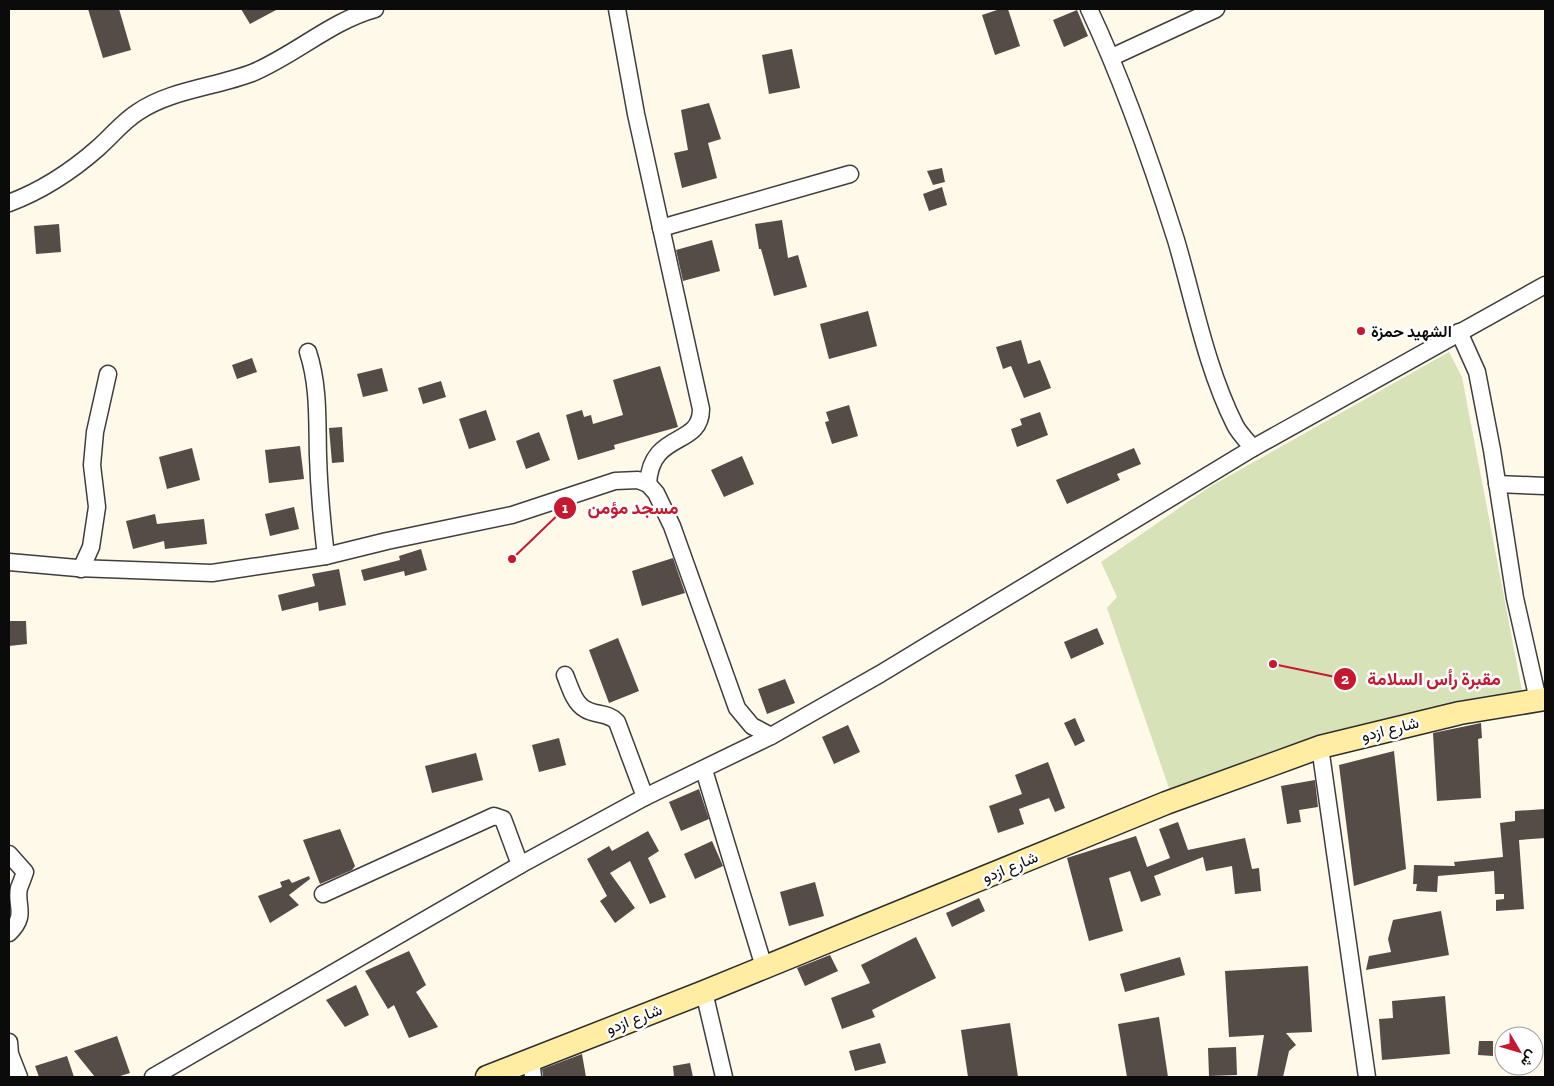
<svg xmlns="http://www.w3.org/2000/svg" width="1554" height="1086" viewBox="0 0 1554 1086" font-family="'Zilla Slab',Vazirmatn,serif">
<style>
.cemetery{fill:#d8e2b9}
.building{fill:#554b47}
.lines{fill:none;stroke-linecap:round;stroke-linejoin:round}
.street-casing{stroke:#3e3e3e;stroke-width:19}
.secondary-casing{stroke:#2d2d2d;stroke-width:25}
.street{stroke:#fff;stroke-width:16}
.secondary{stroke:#ffeda4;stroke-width:22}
.poi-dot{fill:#c61830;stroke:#fff;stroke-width:2}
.labels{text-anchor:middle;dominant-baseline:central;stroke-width:5;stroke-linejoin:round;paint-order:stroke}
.poi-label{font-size:16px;font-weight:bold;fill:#0b0b0b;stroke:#fff;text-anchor:start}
.street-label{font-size:16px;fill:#0b0b0b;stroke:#fff}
.leader{fill:none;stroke:#c61830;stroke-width:2}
.callout-dot{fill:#c61830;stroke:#fff;stroke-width:2}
.mark-label{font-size:15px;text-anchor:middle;font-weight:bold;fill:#fff}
.callout-label{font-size:18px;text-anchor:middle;font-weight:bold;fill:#c61830;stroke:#fff;stroke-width:5;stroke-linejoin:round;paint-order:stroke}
</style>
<rect width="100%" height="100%" fill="#fff9e9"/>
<!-- cemetery -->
<path class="cemetery" d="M1449,352L1462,377L1522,691L1314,736L1171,794L1107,608L1117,597L1101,562L1211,486Z"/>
<!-- building -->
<g class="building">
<path d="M88,9H119L131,50L103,58Z"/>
<path d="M241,9H278L250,24Z"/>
<path d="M1000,9H1008L1020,46L995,55L982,15Z"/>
<path d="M1077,10L1088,36L1064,47L1053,20Z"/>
<path d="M792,49L800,88L769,94L762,55Z"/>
<path d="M709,103L721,139L708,143L717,178L682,188L674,153L688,150L681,110Z"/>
<path d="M942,168L945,182L933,185L927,171Z"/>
<path d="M942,187L947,205L929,211L923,194Z"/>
<path d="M782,220L788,258L798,255L807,287L774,296L761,249H759L755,224Z"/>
<path d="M59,224L61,252L36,254L34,226Z"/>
<path d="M712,240L720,271L683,281L676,250Z"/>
<path d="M868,311L877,346L829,359L820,324Z"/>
<path d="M1021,340L1028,364L1040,360L1051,388L1024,398L1011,366L1003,369L996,347Z"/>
<path d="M252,358L257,372L237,379L232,365Z"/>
<path d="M660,366L678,427L614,445L615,449L578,460L566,415L582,410L584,417L591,415L593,424L623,415L613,380Z"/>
<path d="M382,368L388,391L363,397L357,374Z"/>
<path d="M441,381L446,397L423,404L418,388Z"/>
<path d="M849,405L858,436L832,444L825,422L829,421L826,412Z"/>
<path d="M486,410L496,440L469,449L459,419Z"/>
<path d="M1040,412L1048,435L1017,447L1011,429L1022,425L1020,419Z"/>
<path d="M342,427L344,462L332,463L329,428Z"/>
<path d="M539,432L550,460L526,469L516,441Z"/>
<path d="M300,446L304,479L269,483L265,450Z"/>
<path d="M192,448L200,480L167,489L159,457Z"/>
<path d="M1134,448L1141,464L1117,474L1120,480L1067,504L1056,480Z"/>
<path d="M742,456L754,484L724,497L711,470Z"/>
<path d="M294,507L299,529L270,536L265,514Z"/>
<path d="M155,514L157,524L204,519L207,544L165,549L164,541L133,549L126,521Z"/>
<path d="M421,549L427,570L405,576L404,571L364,581L361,570L400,560L399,556Z"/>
<path d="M673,558L685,593L642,606L632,571Z"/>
<path d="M339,569L346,605L319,611L318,602L282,611L278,595L315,586L312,574Z"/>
<path d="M9,621H26L27,644L9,646Z"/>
<path d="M1097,628L1104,644L1071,659L1064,642Z"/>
<path d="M618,638L639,691L609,703L589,650Z"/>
<path d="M785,679L795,703L767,714L758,689Z"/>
<path d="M1075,718L1085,741L1075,746L1064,723Z"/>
<path d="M1481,723L1482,738L1478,739L1481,798L1437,801L1433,733Z"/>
<path d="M848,725L860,752L834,764L822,737Z"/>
<path d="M559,738L566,765L539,772L532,745Z"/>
<path d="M1394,751L1406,869L1354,886L1339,765Z"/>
<path d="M476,753L483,780L432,793L425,766Z"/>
<path d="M1048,762L1065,808L1055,812L1049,798L1019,809L1024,824L998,833L989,806L1022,794L1015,775Z"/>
<path d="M1315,780L1318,807L1299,810L1301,822L1287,824L1281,786Z"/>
<path d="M699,789L709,819L681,831L669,802Z"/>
<path d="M1545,809V838L1519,840L1524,909L1496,911V900L1504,899V894H1495L1494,871L1438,876L1437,892L1416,891L1417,884H1413L1414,865L1455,866L1454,862L1503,857L1500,823L1515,821V811Z"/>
<path d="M1178,822L1188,850L1245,838L1252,869L1259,868L1261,891L1235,894L1232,866L1206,871L1203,857L1154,876L1161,895L1141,902L1130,871L1109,878L1123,931L1089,941L1067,858L1136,836L1147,867L1170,858L1159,829Z"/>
<path d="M340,829L355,866L352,870L320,884L303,840Z"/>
<path d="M648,831L659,851L648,858L666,897L650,904L630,861L610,873L635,908L615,923L600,901L607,896L587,859L609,846L612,851Z"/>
<path d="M712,841L723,866L695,879L684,854Z"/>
<path d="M309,876L310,879L289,895L299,905L270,923L258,896L282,887L280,882L289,879L292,883Z"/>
<path d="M815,882L824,916L789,926L780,892Z"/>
<path d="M979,898L985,911L952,927L946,913Z"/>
<path d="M1441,911L1449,955L1366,970L1369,956L1391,952L1388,939L1393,920Z"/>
<path d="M916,937L936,978L872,1010L875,1017L842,1029L831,998L870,983L861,965Z"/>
<path d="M409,951L426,985L416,992L438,1027L409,1038L394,1005L388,1009L365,971Z"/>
<path d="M830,955L838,971L805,986L797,968Z"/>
<path d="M1180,957L1185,975L1125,992L1120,974Z"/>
<path d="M1308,966L1312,1032L1286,1033L1296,1045L1289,1051L1283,1077H1257L1264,1035L1229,1037L1225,971Z"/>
<path d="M356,985L369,1015L345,1027L326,1000Z"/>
<path d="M1445,996L1450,1054L1382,1060L1379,1019L1393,1018L1392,1001Z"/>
<path d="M1159,1017L1168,1077H1127L1118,1024Z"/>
<path d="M1010,1023L1018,1077H968L961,1030Z"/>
<path d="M117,1036L130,1073L117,1077H95L74,1051Z"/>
<path d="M1479,1041H1493V1056L1478,1055Z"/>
<path d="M880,1043L886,1063L855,1071L849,1051Z"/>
<path d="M1236,1047L1237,1075L1209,1076L1208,1048Z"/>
<path d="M582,1054L586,1077H543L542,1069Z"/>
<path d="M67,1056L74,1077H39L35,1066Z"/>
<path d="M690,1063L693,1077H674L673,1066Z"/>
</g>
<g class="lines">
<!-- street casing -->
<g class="street-casing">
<g id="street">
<path d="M617,9L636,114L701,409C701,448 651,430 648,484"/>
<path d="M1089,9C1124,83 1151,161 1176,240C1194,301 1206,367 1235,425C1239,433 1247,441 1253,448"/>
<path d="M1112,57L1216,9"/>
<path d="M9,203C41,191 73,170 98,148C112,136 122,122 138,112C170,90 215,87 252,73C295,55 331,21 375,9"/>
<path d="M661,228L850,174"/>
<path d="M1459,332L1477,372L1492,450L1515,598L1538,700"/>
<path d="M308,352C319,386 317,420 318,456C319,489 322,523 326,556"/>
<path d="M1497,484L1545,486"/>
<path d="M9,562L77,568L212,573L326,556L387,541L512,515L615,481L638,480L648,484L656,493L672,526L737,708L752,726L771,736"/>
<path d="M81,569L91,547L97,507L92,465L95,432L108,374"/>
<path d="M565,675C570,687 574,703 585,709C596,716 608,712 617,722L645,797"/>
<path d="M1320,747L1367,1077"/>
<path d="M704,770L764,967"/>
<path d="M9,854L25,872C23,878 21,883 19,888C15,905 28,915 9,933"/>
<path d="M323,894L494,816L503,819L520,865"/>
<path d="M704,992L724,1077"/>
<path d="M9,1042L10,1054L19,1077"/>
<path d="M531,1059L533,1077"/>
<path d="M153,1077L520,865L645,797L771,736L880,674L1253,448L1545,285"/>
</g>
</g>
<!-- secondary casing -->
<g class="secondary-casing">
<path id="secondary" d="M487,1077L704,992L1166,803L1320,747L1460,713L1545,699"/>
</g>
<!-- street -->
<use href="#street" class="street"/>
<!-- secondary -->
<use href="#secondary" class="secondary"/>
</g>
<!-- markers -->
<circle class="poi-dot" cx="1361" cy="331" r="5"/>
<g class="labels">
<!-- poi labels -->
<g class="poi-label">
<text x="1371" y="331">الشهيد حمزة</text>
</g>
<!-- street labels -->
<g class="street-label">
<text transform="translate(1390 729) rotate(-14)">شارع ازدو</text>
<text transform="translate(1010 867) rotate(-22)">شارع ازدو</text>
<text transform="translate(634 1019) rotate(-21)">شارع ازدو</text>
</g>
</g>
<!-- callouts -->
<path class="leader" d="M512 559L565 508M1273 664L1345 679"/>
<g class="callout-dot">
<circle cx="512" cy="559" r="5"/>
<circle cx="1273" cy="664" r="5"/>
<circle cx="565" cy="508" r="12"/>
<circle cx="1345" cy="679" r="12"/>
</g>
<g class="mark-label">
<text x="565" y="513">1</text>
<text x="1345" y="684">2</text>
</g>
<g class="callout-label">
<text x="633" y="514">مسجد مؤمن</text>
<text x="1434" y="685">مقبرة رأس السلامة</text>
</g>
<!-- border -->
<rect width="1554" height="1086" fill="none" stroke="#0b0b0b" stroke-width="20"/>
<!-- north arrow -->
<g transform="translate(1519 1051) rotate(128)"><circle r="24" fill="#ffffff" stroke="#9d9d9d"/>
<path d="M0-4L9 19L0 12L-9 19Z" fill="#c61830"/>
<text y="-8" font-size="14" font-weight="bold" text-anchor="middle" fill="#0b0b0b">ش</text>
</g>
</svg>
